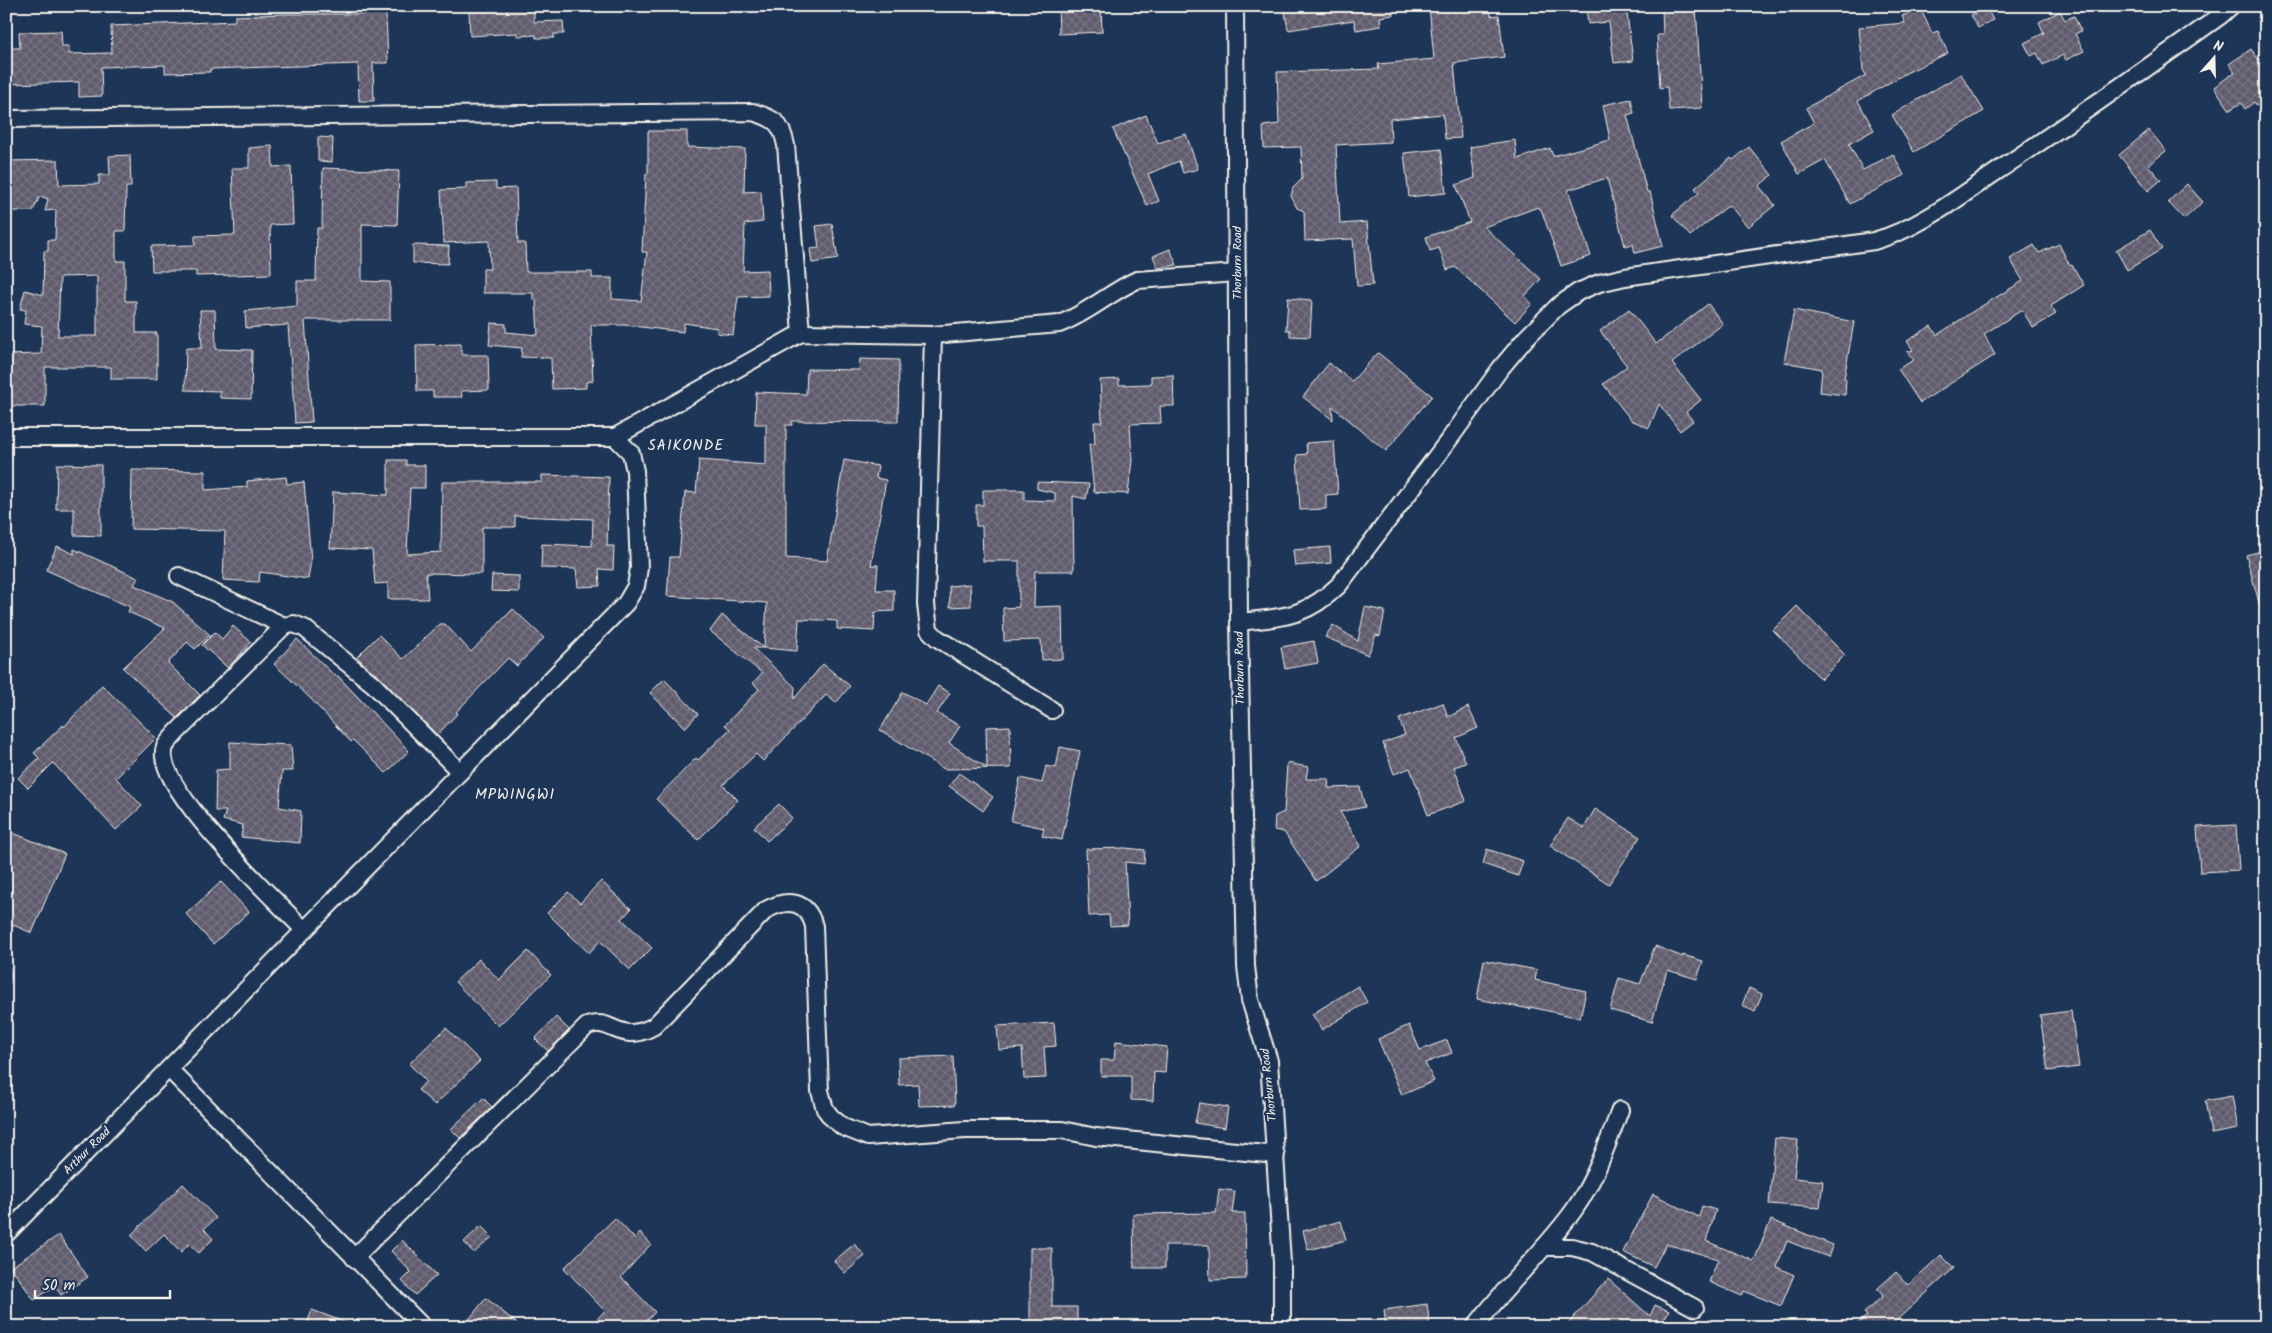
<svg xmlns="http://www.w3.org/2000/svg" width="2272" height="1333" viewBox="0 0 2272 1333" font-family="Kalam,sans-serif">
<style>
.building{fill:url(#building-cross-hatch);stroke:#f4f1e8;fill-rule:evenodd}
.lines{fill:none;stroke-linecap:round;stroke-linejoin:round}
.service-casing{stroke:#f4f1e8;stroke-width:11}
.minor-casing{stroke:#f4f1e8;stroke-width:20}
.service{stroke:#1d3557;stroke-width:8}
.minor{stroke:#1d3557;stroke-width:16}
.labels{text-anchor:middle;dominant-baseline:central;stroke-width:4.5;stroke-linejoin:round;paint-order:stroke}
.street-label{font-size:12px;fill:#f4f1e8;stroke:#1d3557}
.quarter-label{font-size:15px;letter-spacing:1px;fill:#f4f1e8;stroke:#1d3557}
</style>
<defs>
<pattern id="building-cross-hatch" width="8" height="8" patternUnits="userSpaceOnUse" patternTransform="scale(1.25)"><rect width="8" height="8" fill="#5f5b6d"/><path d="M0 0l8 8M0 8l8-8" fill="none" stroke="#777382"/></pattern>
</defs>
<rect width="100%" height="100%" fill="#1d3557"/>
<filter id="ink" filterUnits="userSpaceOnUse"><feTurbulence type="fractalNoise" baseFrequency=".02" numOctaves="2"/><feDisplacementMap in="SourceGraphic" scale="10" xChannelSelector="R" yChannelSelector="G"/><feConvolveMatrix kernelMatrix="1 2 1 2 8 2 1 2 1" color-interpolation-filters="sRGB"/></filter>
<g filter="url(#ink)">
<!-- building -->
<g class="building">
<path d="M1058,6H1101L1102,32L1059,34Z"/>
<path d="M1284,6H1392L1393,15L1380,17L1381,26L1356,30L1354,20L1288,30Z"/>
<path d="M1429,6H1490L1491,16L1499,15L1504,57L1454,63L1461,138L1445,139L1443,114L1390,119L1391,142L1336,145L1340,224L1367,222L1373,285L1357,286L1353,239L1305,241L1304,211L1297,208L1291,196L1293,188L1302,179L1301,147L1264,148L1263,126L1279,124L1277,72L1379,69L1378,64L1434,59Z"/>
<path d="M1586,6H1626L1633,61L1614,63L1609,22L1588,24Z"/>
<path d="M1662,6H1696L1702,108L1669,110L1667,87L1660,88L1657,35H1663Z"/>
<path d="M1986,7L1993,20L1978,28L1971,15Z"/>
<path d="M1920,8L1932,33L1938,31L1948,53L1906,73L1858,101L1874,130L1849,144L1863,170L1893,154L1904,175L1850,204L1825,160L1799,174L1781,141L1814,123L1806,108L1866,75L1863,70L1859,27L1905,23L1902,16Z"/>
<path d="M469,9L534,10V22L563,21L564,34H554V38H536V35L517,36V33L470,36Z"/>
<path d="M2060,11L2065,20L2074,16L2081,31L2075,34L2084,51L2066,60L2063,55L2043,65L2037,53L2031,56L2024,43L2044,33L2039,22Z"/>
<path d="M282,14H386L388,63H373L374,101H359L358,64L210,69V72L165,73V65L101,67L102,96L79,97V82L6,84V48H20L19,32L61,31L62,46H69V54L112,53L111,26L235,21V16Z"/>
<path d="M2251,49L2266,70V100L2257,106L2254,102L2245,109L2241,103L2230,110L2214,87L2235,72L2229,64Z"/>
<path d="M1961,74L1984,111L1914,152L1892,115Z"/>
<path d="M1631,99L1634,113L1627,115L1647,192H1650L1663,246L1635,253L1633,244L1625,246L1607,178L1568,190L1591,256L1561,266L1541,209H1539L1538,207L1484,227L1541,279L1525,296L1532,304L1515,322L1455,267L1447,270L1439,248L1430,251L1426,237L1470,222L1456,185L1475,178L1470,147L1515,140L1517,159L1550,148L1553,156L1610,140L1603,105Z"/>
<path d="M1146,115L1158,143L1186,134L1198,169L1183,173L1179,161L1148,174L1159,201L1147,206L1113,129Z"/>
<path d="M2149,130L2166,151L2148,165L2161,180L2148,191L2119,155Z"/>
<path d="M648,131H687V147L745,149L744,192L761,191L763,222L745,224L743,271L768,270L769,296L738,297L733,335L717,333V328L684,323L683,332L624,325H591L593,381L586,382V388L552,389L551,358L521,357L522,348L489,345L491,323L506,324V332L538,335L536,299H533V293H483V269H490L489,241L444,243L441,190L466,189V183L496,182V189L516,188L518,243H525L526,272H592V278H612V299L641,301L647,252H642L646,174H648Z"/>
<path d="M318,137L333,138L332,162L318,161Z"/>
<path d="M272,146L273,167L291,166L293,224L270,225L271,274L196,276V271H152L151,246L195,245V236L235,235L232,168H249V148Z"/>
<path d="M1749,147L1772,175L1759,186L1775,205L1748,227L1729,205L1690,236L1672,215L1699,193L1695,188L1731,158L1733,160Z"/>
<path d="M1441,149L1446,193L1409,197L1404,153Z"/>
<path d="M130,155L131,187H126L125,231H116V261H125V301H136V333H157V379H111V367H45V406H6V355L41,354L42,326L24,324L26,310L20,309L25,290L43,295L44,251H48V240H55L56,210L45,211L48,199L40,196L33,211H6V161L58,160L59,185L99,184V175H110L109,156ZM97,276V336H58L60,277Z"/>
<path d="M323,168L399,171L397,225L362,224V281L390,282V320H305L312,422L295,423L288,325L246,328L245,311L297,306V281H316L317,228H322Z"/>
<path d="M2187,184L2203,202L2184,219L2168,202Z"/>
<path d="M832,224L838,259L812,263L810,249L819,248L816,226Z"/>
<path d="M2150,230L2162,249L2127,270L2116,250Z"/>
<path d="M2059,244L2070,266L2072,265L2084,285L2051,306L2056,314L2033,328L2022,310L1984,334L1995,355L1920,403L1898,369L1914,360L1907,352L1913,350L1907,341L1931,326L1937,335L1972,312L2023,281L2010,259L2034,245L2039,253Z"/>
<path d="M413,245L449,246L448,264L413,263Z"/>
<path d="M1170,249L1177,265L1158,268L1153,256Z"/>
<path d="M1288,298L1312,300L1310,337L1290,336V330H1286Z"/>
<path d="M1708,304L1723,324L1672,363L1701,400L1686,412L1693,421L1680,431L1659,404L1649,428L1631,420L1603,384L1627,366L1600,331L1629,309L1656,344Z"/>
<path d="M200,310H215L216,349L252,350L251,399L220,398V391L185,390L186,348H202Z"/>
<path d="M1794,310L1854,322L1844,379H1846L1845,395L1820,392L1822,369L1784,362Z"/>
<path d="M461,344L462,355H488L489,390L461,391L462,397H433V391H417L416,345Z"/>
<path d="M1378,353L1432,396L1386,451L1332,406L1333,420L1303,397L1329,363L1352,381Z"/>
<path d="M860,359L899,360L898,422L792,421V425H786V558L827,561L844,460L878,466L876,478L886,480L871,565H878L876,590H894V611L875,612L874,631L837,629V621L799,619L797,651L764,648L767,603L667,596L670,557H679L685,492L696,493L699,460L766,465V424H755L756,392L806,394L807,369L859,370Z"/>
<path d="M1173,375L1174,406H1160L1161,423L1130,424L1132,460L1128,494L1094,492L1089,444H1095L1094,422H1102L1100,380L1119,379V385L1151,384V376Z"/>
<path d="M1334,441L1338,494L1326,495V509L1300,510L1297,455L1307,454L1306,443Z"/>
<path d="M388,460H406V465H425V488H410L407,554L441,552L442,482H542V475L609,477L607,546H614L613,570L599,569L600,586L578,587L576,569L541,568L542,544L592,546L593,519L515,516V527H482V574L426,573L428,599H388V583L375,584L372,550L330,548L333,492L388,495Z"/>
<path d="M57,464L101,465V536L74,535V509H56Z"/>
<path d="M132,470L205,471V490L247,487V481L286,477L287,484L304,482L311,560L308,579L260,572L259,582L223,580L225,531L131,529Z"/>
<path d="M1037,482L1089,484L1086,499L1073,496L1074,571H1035L1034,607L1062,606L1063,659L1042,660L1041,640L1004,641L1003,608L1019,607V561H983L982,526H976V505H983V490H1024V500L1055,501V493L1037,489Z"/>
<path d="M57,546L74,554V549L138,578L134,585L173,602L210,635L195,649L187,642L168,663L200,695L177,718L123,668L165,628L128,612L130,607L46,570Z"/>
<path d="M1330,547L1331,563L1295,566L1293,550Z"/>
<path d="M2266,550V609L2261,610L2246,555Z"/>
<path d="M492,575L519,576V592L491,591Z"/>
<path d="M970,584L971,606L950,607L949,586Z"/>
<path d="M1797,606L1845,655L1821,679L1773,630Z"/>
<path d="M1365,607L1385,611L1380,636L1376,635L1368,655L1325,637L1333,625L1358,641Z"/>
<path d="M513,609L544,638L517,666L508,658L456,712L458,713L437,735L357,657L379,635L403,659L440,624H445L471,652Z"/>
<path d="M722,615L764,648H753L795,687L794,699L823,664L850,686L836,703L826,695L763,761L756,754L723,785L738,800L698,840L656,799L696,758L698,760L730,729L725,725L759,689L753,683L762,673L710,631Z"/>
<path d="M233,626L251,642L228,668L202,645L215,632L222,639Z"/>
<path d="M297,639L334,675L338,676L409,751L386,773L353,740L351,742L310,698L274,664Z"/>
<path d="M1314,641L1318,663L1285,669L1281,647Z"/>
<path d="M664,679L698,714L685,728L650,693Z"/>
<path d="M102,685L156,738L116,778L142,806L116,830L53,763L28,788L18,778L39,758L34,753L63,725L64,727Z"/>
<path d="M938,686L950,693L937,713L960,726L949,743L987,768L986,727L1010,726L1011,768L944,769L880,730L903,692L926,705Z"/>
<path d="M1443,703L1448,717L1468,707L1478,728L1456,738L1466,763L1454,767L1466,801L1428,815L1410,768L1394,774L1383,743L1405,735L1399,719Z"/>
<path d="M230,742L291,745L293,771H282L279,807L301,811L300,843L241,837L243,825L223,820L226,811H215L216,770L230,769Z"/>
<path d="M1060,747L1080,751L1062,840L1042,836L1044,828L1011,821L1020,778L1042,783L1046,766L1056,768Z"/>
<path d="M1287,763L1308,767L1306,779H1329L1328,788L1360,787L1365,807L1340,812L1361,846L1316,881L1284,832L1274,830L1275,816L1284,812Z"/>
<path d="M959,773L993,797L983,811L949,786Z"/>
<path d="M779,804L792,818L767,841L754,827Z"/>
<path d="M1595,809L1640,837L1609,884L1550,846L1568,818L1584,828Z"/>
<path d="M2236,825L2239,870L2200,872L2197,827Z"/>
<path d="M6,830L65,854L32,933L6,922Z"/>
<path d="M1125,848L1145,850L1144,864L1125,862L1128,925L1110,926L1109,915L1089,916L1086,849Z"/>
<path d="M1487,849L1523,861L1518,876L1483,864Z"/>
<path d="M601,881L631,909L622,919L652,948L630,970L600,941L589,953L547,913L568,892L580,903Z"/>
<path d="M221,882L249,912L213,944L186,914Z"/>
<path d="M1655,946L1683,957V955L1703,961L1697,979L1667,970L1652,1022L1610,1010L1619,978L1640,984Z"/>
<path d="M528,951L551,975L498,1026L455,982L479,959L499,980Z"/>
<path d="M1484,960L1537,970L1535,980L1586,991L1580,1018L1530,1007V1009L1477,999Z"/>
<path d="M1358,986L1367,1002L1322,1030L1312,1014Z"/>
<path d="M1749,988L1762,994L1755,1011L1742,1005Z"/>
<path d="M2071,1011L2079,1067L2048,1071L2040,1015Z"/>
<path d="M556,1017L569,1030L548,1051L535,1039Z"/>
<path d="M1054,1023L1056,1046L1044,1047L1046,1078L1024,1079L1022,1048L999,1050L997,1026Z"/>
<path d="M1409,1025L1420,1050L1447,1040L1452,1053L1425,1063L1434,1081L1402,1095L1378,1039Z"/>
<path d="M446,1028L480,1061L435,1105L418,1090L426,1081L409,1064Z"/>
<path d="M1116,1041L1167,1047L1165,1073L1154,1072L1153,1101L1131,1100V1076H1101V1060H1114Z"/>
<path d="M953,1056L955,1105L919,1106L918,1084L899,1085L898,1058Z"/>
<path d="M2232,1096L2238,1129L2211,1134L2205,1101Z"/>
<path d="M483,1098L492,1107L460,1138L451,1129Z"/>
<path d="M1199,1103L1228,1107L1225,1128L1195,1123Z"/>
<path d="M1775,1138L1798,1140L1794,1178L1823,1181L1820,1208L1769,1204Z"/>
<path d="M183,1184L216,1218L204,1229L213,1239L199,1253L189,1244L181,1252L164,1234L146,1251L131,1235Z"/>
<path d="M1219,1189L1235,1191L1232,1213H1245L1246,1279L1210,1280L1209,1245H1165V1268H1134L1133,1214L1216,1213Z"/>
<path d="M1653,1194L1699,1217L1702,1206L1716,1210L1706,1241L1754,1261L1771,1220L1833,1245L1828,1257L1787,1241L1777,1267L1794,1275L1781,1306L1744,1291L1742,1296L1709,1282L1718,1259L1666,1244L1654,1267L1623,1252Z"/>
<path d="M615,1218L635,1239L640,1233L651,1244L621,1277L655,1312L641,1327H588L605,1311L564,1268Z"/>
<path d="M1341,1221L1346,1240L1308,1250L1303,1231Z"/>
<path d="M481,1226L492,1237L474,1253L464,1242Z"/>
<path d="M59,1235L88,1277L61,1295L55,1286L34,1300L11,1267Z"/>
<path d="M402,1240L437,1275L415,1295L402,1281L411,1272L391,1251Z"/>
<path d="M854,1244L865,1256L845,1273L834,1261Z"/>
<path d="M1030,1248H1052V1307H1077V1326H1030Z"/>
<path d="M1941,1255L1954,1268L1889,1327H1853L1867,1316L1864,1313L1883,1296L1877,1289L1896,1272L1908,1285Z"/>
<path d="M1608,1279L1650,1316L1655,1305L1669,1311L1661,1325L1662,1327H1565Z"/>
<path d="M486,1298L521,1327H463Z"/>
<path d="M1427,1304L1430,1327H1386L1384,1310Z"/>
<path d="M312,1310L352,1325V1327H306Z"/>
</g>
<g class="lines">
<!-- service casing -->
<g class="service-casing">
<path id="service" d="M6,971V980"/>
</g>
<!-- minor casing -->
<g class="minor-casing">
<g id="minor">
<path d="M1235,6L1239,622L1246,966L1250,1000L1269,1061L1282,1263V1327"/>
<path d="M6,119L753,112C775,119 781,122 786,145L801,333"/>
<path d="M933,335L926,604L929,630L937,638L1052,710"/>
<path d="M6,437H615L801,333L933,335L1059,324C1087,314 1110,292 1137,280L1237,273"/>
<path d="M179,576L284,626"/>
<path d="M1239,622C1283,617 1305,618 1339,585L1451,437L1500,369L1526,338L1558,306L1578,292L1599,283L1625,277L1874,241C1918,229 1958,198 1996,172C2071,122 2145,69 2220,16L2231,6"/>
<path d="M304,930C278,902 150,784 165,747C167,742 174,736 177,732L284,626L294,624L304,628L373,684L460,772"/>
<path d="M169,1069L423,1327"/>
<path d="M6,1234L626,603L636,586L639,568L635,471L631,453L615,437"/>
<path d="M1544,1247H1572L1592,1252L1695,1308"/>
<path d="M354,1258L587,1026C612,1016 619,1046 654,1026L766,910C787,898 807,900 814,926L820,1091L825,1109L831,1117L843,1127L868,1137L965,1130H1062L1096,1137L1276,1155"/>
<path d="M1475,1327C1505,1286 1544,1252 1574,1210C1595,1180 1607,1145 1620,1110"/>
</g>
</g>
<!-- service -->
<use href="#service" class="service"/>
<!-- minor -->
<use href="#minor" class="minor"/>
</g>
</g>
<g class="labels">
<!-- street labels -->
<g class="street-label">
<text transform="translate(1237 263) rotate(-90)">Thorburn Road</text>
<text transform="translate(1240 668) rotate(-91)">Thorburn Road</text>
<text transform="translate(1269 1085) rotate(-96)">Thorburn Road</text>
<text transform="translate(87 1151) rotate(-45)">Arthur Road</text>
</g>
<!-- quarter labels -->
<g class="quarter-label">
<text x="686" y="446">SAIKONDE</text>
<text x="515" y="795">MPWINGWI</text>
</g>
</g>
<!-- margin -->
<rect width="2272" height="1333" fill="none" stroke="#1d3557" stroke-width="25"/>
<rect x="12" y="12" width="2247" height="1308" fill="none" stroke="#f4f1e8" stroke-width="2" filter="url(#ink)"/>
<!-- north arrow -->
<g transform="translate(2214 58) rotate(20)" stroke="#1d3557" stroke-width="4" paint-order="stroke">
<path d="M0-4L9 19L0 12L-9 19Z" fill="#f4f1e8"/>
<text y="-8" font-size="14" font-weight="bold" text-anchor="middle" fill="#f4f1e8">N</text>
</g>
<!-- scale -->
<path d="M35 1290v8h135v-8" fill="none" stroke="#f4f1e8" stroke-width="2.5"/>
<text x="42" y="1290" font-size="15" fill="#f4f1e8" stroke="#1d3557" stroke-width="4" paint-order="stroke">50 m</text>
</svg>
